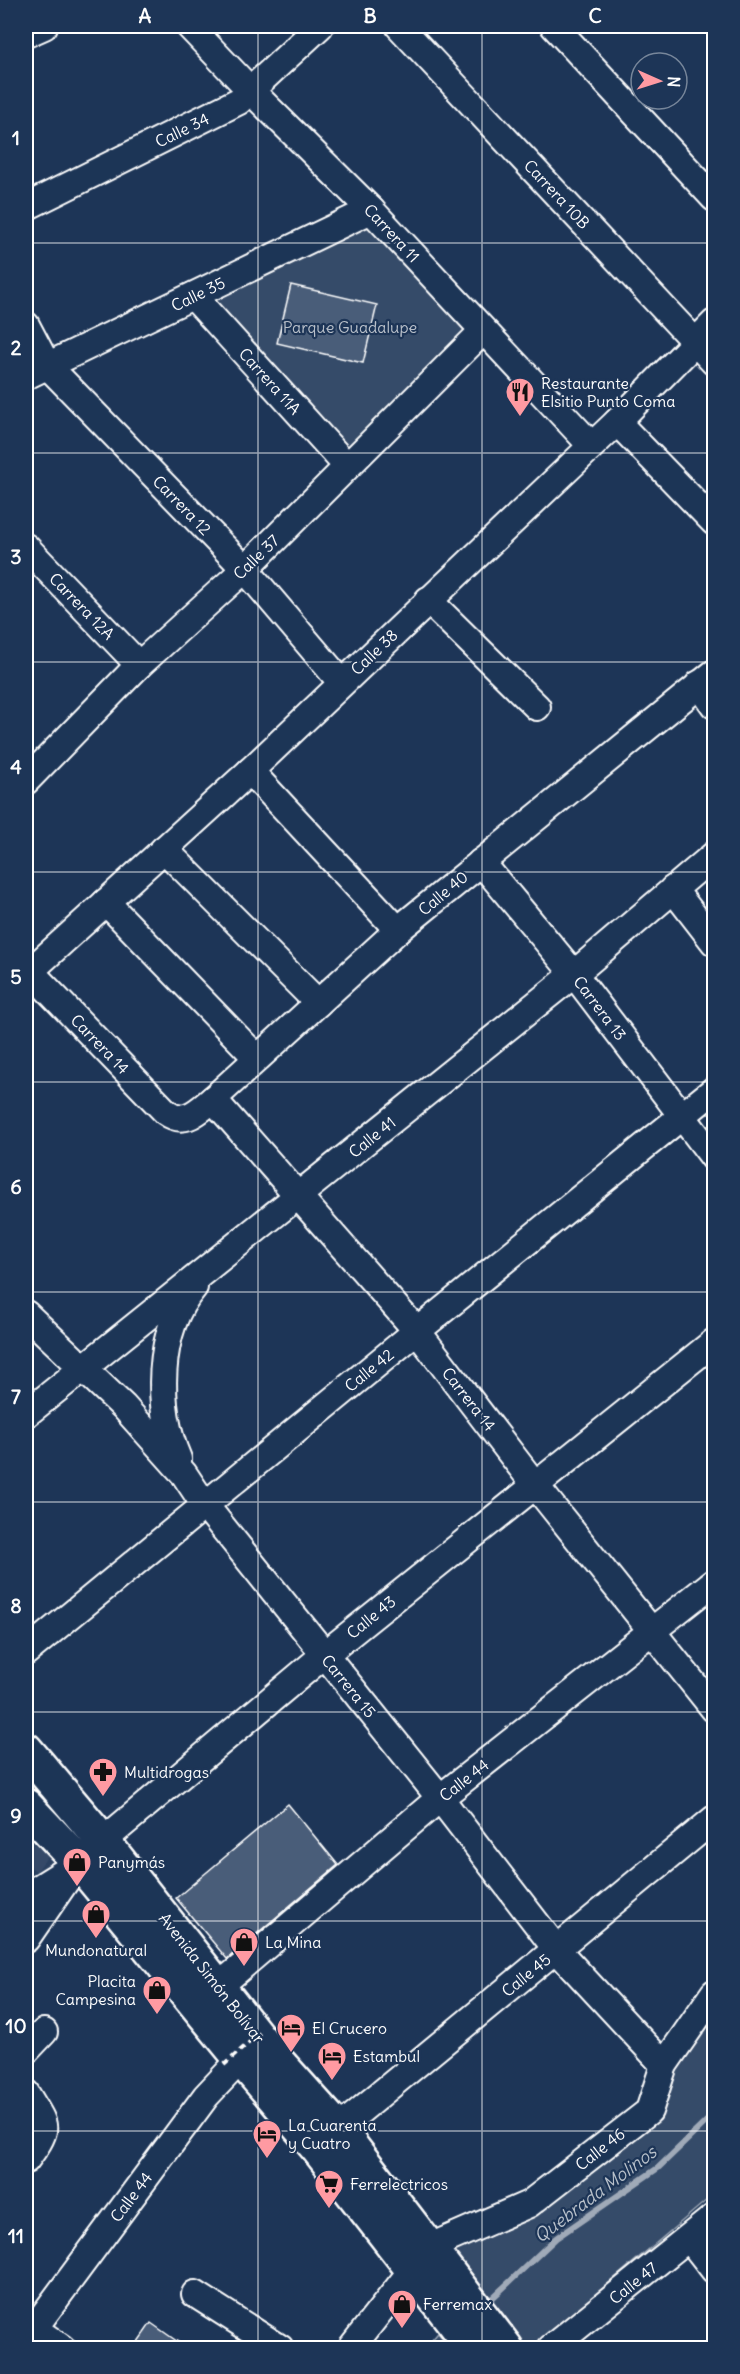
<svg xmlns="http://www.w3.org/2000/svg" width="740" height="2374" viewBox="0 0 740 2374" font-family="Delius,sans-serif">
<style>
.built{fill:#2a4161}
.green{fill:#364b69;stroke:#9aa5b4;stroke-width:1.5}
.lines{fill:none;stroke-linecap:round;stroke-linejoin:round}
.stream{stroke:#a0aab8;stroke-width:6}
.building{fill:#4a5d79;stroke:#fff;stroke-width:1.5}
.minor-tunnel{stroke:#344968;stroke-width:26;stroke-dasharray:26 13;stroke-linecap:butt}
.minor-casing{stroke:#fff;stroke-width:30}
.major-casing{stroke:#fff;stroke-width:38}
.minor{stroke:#1d3557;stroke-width:26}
.major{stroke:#1d3557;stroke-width:33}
.path-bridge{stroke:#fff;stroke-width:4;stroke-dasharray:6 4.5;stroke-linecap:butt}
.grid{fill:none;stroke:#fff;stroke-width:1.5;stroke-opacity:0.55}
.labels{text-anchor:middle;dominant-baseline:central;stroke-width:4.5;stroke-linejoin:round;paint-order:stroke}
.street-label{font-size:16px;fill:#fff;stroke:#1d3557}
.park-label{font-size:16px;fill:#b9c0ca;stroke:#1d3557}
.poi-label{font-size:16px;fill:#fff;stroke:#1d3557;text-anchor:start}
.water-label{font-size:18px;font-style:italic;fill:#b8c0ca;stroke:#1d3557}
.neatline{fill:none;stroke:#fff;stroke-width:2}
.grid-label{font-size:20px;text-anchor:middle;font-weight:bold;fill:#fff}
</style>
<rect width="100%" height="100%" fill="#1d3557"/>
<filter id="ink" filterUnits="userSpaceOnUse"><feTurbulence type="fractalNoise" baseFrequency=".0167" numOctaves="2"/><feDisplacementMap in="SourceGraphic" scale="12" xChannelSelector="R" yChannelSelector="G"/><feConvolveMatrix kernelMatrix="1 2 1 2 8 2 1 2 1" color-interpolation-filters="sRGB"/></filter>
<g filter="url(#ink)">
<!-- built -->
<path class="built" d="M26,1806L79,1862L26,1939Z"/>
<!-- green -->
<g class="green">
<path d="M371,210L483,331L347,466L193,296Z"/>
<path d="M714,2012V2194L532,2348H525L438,2258L534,2213L675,2073Z"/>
<path d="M438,2333L451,2348H425Z"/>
</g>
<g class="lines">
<!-- stream -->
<g class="stream">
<path d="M485,2305L556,2238L658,2168L714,2114"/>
<path d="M444,2348L453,2338"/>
</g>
</g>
<!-- building -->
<g class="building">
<path d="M291,285L377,305L363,363L277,343Z"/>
<path d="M288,1804L338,1865L227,1959L176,1898Z"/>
<path d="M151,2323L188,2349H133Z"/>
</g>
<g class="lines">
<!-- minor-tunnel -->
<path class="minor-tunnel" d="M26,1785L55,1817L51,1829L26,1864"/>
<!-- minor casing -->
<g class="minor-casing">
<g id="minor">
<path d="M189,26L252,92L371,210L591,445"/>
<path d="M399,26L714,362"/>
<path d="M554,26L714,198"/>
<path d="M26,34L44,26"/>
<path d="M26,207L239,101L320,26"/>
<path d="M193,296L347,466"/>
<path d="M26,325L47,365L245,569L342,683"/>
<path d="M26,376L371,210"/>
<path d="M617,422L714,522"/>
<path d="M26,547L139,665"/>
<path d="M428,600L537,707"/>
<path d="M699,684L714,705"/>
<path d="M250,771L398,930"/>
<path d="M26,781L139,665L245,569L483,331"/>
<path d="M164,849L318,1003"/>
<path d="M481,862L574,974L714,1158"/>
<path d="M673,889L714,942"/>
<path d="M106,902L257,1058"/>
<path d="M26,967L166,1112C185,1126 198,1111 213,1099L398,930L714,673"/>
<path d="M26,975L250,771L617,422L714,323"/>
<path d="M213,1099L417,1331L535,1485L714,1709"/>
<path d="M26,1314L124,1407L184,1474L204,1504L440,1798L557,1950L664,2065"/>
<path d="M26,1414L574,974L714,855"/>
<path d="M178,1459C156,1408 156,1331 194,1287"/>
<path d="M26,1652L417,1331L714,1090"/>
<path d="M26,1904L37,1889L69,1869"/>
<path d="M26,1939L79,1862L103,1841L324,1655L714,1342"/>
<path d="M219,1986L440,1798L714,1582"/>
<path d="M26,2051L44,2032"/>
<path d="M26,2093C47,2129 51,2125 26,2160"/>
<path d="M338,2129L714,1819"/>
<path d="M689,2238L714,2270"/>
<path d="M430,2247L529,2204L649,2111L664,2065L714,1993"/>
<path d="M195,2294L280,2348"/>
<path d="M26,2323L62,2348"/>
<path d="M26,2339L206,2096L241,2059"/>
<path d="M351,2348L413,2269"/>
<path d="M551,2348L714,2217"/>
</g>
</g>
<!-- major casing -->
<g class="major-casing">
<g id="major">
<path d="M26,1750L103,1841L276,2060L338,2129L506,2348"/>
<path d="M26,1806L79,1862L241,2059L319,2150L474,2348"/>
</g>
</g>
<!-- minor -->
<use href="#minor" class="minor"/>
<!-- major -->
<use href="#major" class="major"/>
<!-- path-bridge -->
<path class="path-bridge" d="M224,2065L263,2030"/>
</g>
</g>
<!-- grid -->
<path class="grid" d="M258,26V2348M482,26V2348M26,243H714M26,453H714M26,662H714M26,872H714M26,1082H714M26,1292H714M26,1502H714M26,1712H714M26,1921H714M26,2131H714"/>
<!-- icons -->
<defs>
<g id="restaurant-pin" transform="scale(1.5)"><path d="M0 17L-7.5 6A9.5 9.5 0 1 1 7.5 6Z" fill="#ff9aa2" stroke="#1d3557"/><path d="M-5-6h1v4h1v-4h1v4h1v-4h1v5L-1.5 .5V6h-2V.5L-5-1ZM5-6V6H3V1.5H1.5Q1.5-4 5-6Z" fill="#111"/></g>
<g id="pharmacy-pin" transform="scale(1.5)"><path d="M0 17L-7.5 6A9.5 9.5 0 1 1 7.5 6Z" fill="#ff9aa2" stroke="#1d3557"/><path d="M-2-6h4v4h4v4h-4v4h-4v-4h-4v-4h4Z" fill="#111"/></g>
<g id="shop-pin" transform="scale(1.5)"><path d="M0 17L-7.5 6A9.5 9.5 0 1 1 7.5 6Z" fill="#ff9aa2" stroke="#1d3557"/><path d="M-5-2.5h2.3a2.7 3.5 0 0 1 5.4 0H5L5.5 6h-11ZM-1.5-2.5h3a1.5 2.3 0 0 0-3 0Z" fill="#111"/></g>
<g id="hotel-pin" transform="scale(1.5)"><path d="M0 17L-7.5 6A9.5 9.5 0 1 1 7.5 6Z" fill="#ff9aa2" stroke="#1d3557"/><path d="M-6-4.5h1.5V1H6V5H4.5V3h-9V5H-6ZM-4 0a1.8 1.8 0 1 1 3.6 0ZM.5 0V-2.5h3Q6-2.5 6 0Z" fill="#111"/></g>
<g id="supermarket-pin" transform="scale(1.5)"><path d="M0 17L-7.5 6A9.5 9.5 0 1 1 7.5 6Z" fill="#ff9aa2" stroke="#1d3557"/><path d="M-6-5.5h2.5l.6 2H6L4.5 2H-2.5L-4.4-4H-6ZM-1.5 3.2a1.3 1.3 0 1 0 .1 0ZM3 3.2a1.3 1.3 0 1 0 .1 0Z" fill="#111"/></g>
</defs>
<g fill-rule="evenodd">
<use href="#restaurant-pin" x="520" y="392"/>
<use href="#pharmacy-pin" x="103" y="1772"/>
<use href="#shop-pin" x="77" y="1862"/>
<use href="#shop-pin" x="96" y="1914"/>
<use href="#shop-pin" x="244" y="1942"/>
<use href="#shop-pin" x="157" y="1990"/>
<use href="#hotel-pin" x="291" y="2028"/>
<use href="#hotel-pin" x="332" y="2056"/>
<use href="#hotel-pin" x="267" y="2134"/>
<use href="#supermarket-pin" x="329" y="2184"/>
<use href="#shop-pin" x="402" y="2304"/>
</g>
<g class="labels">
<!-- street labels -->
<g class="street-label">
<text transform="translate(182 130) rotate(-26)">Calle 34</text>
<text transform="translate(557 194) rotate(47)">Carrera 10B</text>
<text transform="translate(392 233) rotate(47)">Carrera 11</text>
<text transform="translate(198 294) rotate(-26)">Calle 35</text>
<text transform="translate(270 381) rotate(48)">Carrera 11A</text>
<text transform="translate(182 505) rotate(46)">Carrera 12</text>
<text transform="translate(256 557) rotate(-44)">Calle 37</text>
<text transform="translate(82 606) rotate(46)">Carrera 12A</text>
<text transform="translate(374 652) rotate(-44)">Calle 38</text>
<text transform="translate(443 893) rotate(-40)">Calle 40</text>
<text transform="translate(600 1008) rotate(53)">Carrera 13</text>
<text transform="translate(100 1044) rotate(46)">Carrera 14</text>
<text transform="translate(372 1137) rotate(-39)">Calle 41</text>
<text transform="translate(369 1370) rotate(-39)">Calle 42</text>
<text transform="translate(469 1399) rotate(52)">Carrera 14</text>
<text transform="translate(371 1617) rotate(-39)">Calle 43</text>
<text transform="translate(349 1686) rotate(51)">Carrera 15</text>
<text transform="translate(464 1780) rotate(-38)">Calle 44</text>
<text transform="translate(526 1975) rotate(-39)">Calle 45</text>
<text transform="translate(212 1978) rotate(52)">Avenida Simón Bolívar</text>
<text transform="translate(600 2149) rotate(-38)">Calle 46</text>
<text transform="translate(131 2197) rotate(-53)">Calle 44</text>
<text transform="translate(633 2283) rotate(-39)">Calle 47</text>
</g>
<!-- park labels -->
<g class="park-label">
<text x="350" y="327">Parque Guadalupe</text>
</g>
<!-- poi labels -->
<g class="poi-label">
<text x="541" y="383">Restaurante<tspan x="541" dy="18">Elsitio Punto Coma</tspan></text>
<text x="124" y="1772">Multidrogas</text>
<text x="98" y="1862">Panymás</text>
<text x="265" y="1942">La Mina</text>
<text x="96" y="1950" text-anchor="middle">Mundonatural</text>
<text x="136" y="1981" text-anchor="end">Placita<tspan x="136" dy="18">Campesina</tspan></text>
<text x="312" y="2028">El Crucero</text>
<text x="353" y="2056">Estambul</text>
<text x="288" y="2125">La Cuarenta<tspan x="288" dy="18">y Cuatro</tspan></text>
<text x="350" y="2184">Ferrelectricos</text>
<text x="423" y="2304">Ferremax</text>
</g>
<!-- water labels -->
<g class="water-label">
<text transform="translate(595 2194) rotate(-37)">Quebrada Molinos</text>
</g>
</g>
<!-- margin -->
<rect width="740" height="2374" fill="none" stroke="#1d3557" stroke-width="66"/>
<!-- north arrow -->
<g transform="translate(659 81) rotate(93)"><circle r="28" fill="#1d3557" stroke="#77869a" stroke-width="1.5"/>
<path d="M0-4.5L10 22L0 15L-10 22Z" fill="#ff9aa2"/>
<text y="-9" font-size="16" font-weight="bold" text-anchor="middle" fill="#ffffff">N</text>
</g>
<rect x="33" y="33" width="674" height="2308" class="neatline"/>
<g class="grid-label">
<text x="145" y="23">A</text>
<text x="370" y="23">B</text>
<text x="595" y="23">C</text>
<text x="16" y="145">1</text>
<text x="16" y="355">2</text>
<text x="16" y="564">3</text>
<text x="16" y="774">4</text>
<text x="16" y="984">5</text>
<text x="16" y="1194">6</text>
<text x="16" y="1404">7</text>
<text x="16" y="1613">8</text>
<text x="16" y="1823">9</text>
<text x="16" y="2033">10</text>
<text x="16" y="2243">11</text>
</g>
</svg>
